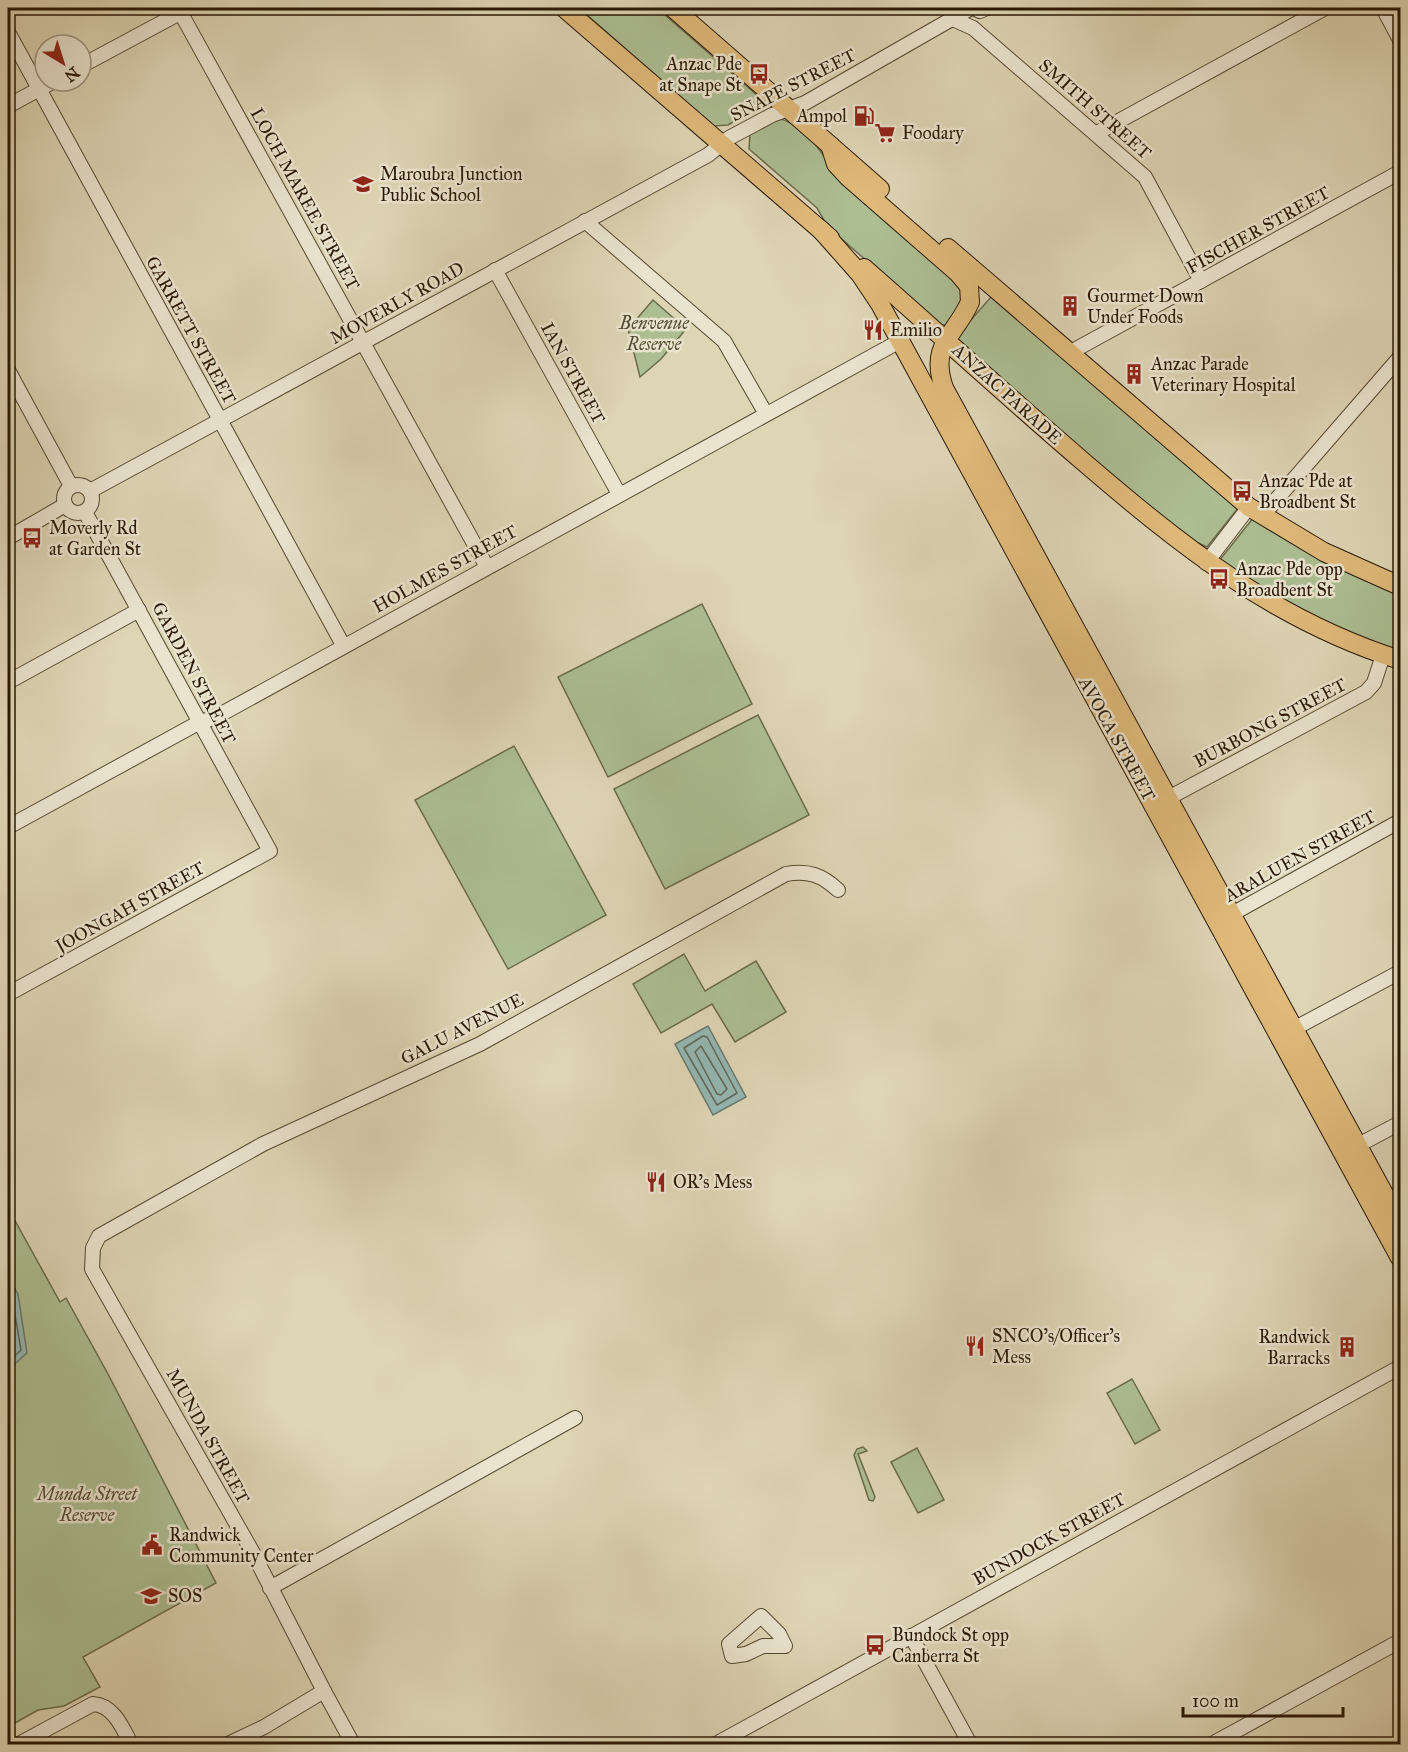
<svg xmlns="http://www.w3.org/2000/svg" width="1408" height="1752" viewBox="0 0 1408 1752" font-family="'IM FELL Great Primer',serif">
<style>
.green{fill:#acbe92;stroke:#6a6b4b;stroke-width:1.5}
.water{fill:#94b8b4;stroke:#69786e;stroke-width:1.5}
.lines{fill:none;stroke-linecap:round;stroke-linejoin:round}
.shore{stroke:#5e685c;stroke-width:1.5}
.minor-casing{stroke:#564730;stroke-width:16}
.major-casing{stroke:#291804;stroke-width:20}
.minor{stroke:#eae4cf;stroke-width:14}
.major{stroke:#dfba7a;stroke-width:18}
.labels{text-anchor:middle;dominant-baseline:central;stroke-width:5;stroke-linejoin:round;paint-order:stroke}
.poi-label{font-size:18px;fill:#291804;stroke:#eae4cf;text-anchor:start}
.street-label{font-size:18px;fill:#291804;stroke:#eae4cf}
.park-label{font-size:18px;font-style:italic;fill:#504a2f;stroke:#eae4cf}
</style>
<rect width="100%" height="100%" fill="#ded5b5"/>
<filter id="stains"><feTurbulence type="fractalNoise" baseFrequency=".00333" numOctaves="4"/><feColorMatrix values="0 0 0 0 .2 0 0 0 0 .09 0 0 0 0 .02 0 0 0 .5 -.17"/></filter>
<radialGradient id="worn" r=".72"><stop offset=".6" stop-color="#630" stop-opacity="0"/><stop offset="1" stop-color="#630" stop-opacity=".3"/></radialGradient>
<!-- green -->
<g class="green">
<path d="M579,8H657L766,103L728,125L714,126Z"/>
<path d="M777,118C801,123 819,147 831,167L963,288L964,297L947,325H940L828,227L817,208L749,149L750,134Z"/>
<path d="M991,297L1181,460L1239,507L1207,547L1178,534L1061,435L956,337Z"/>
<path d="M653,300L686,329L661,359L640,377L628,329Z"/>
<path d="M1254,517L1400,590V654L1319,622L1218,562Z"/>
<path d="M702,604L752,704L608,777L558,677Z"/>
<path d="M758,715L809,815L665,889L614,789Z"/>
<path d="M514,746L606,915L508,969L415,800Z"/>
<path d="M684,954L705,991L756,961L786,1012L735,1042L712,1004L661,1033L633,984Z"/>
<path d="M8,1208L60,1302L66,1298L108,1374L216,1583L83,1657L100,1687L64,1706L38,1710L8,1727Z"/>
<path d="M1132,1379L1160,1430L1135,1444L1107,1393Z"/>
<path d="M863,1447L867,1451L858,1454L875,1497L873,1501L869,1500L854,1455L857,1449Z"/>
<path d="M917,1448L944,1500L918,1513L891,1462Z"/>
</g>
<!-- water -->
<g class="water">
<path d="M708,1026L746,1097L713,1115L675,1044Z"/>
<path d="M8,1278L18,1294L27,1353L8,1370Z"/>
</g>
<g class="lines">
<!-- shore -->
<g class="shore">
<path d="M703,1036L707,1037L737,1093L717,1105L684,1048Z"/>
<path d="M701,1046L727,1089L721,1095L717,1094L695,1052Z"/>
<path d="M8,1289L12,1297L21,1350L8,1362"/>
</g>
<!-- minor casing -->
<g class="minor-casing">
<g id="minor">
<path d="M178,8L487,567"/>
<path d="M974,8L980,11L987,8"/>
<path d="M1383,8L1400,40"/>
<path d="M955,20L973,28L1145,177L1201,281"/>
<path d="M8,32L343,645"/>
<path d="M81,66L189,8"/>
<path d="M8,106L54,81"/>
<path d="M1097,133L1325,8"/>
<path d="M585,221L724,341L766,414"/>
<path d="M495,270L619,494"/>
<path d="M1069,353L1400,172"/>
<path d="M8,370L71,486"/>
<circle cx="78" cy="499" r="14"/>
<path d="M90,491L708,155L729,138L772,115L805,103L971,8"/>
<path d="M1262,516L1400,357"/>
<path d="M8,538L65,505"/>
<path d="M1206,563L1249,507"/>
<path d="M8,682L139,610"/>
<path d="M1161,802L1366,692L1374,683L1383,655"/>
<path d="M8,827L200,722L214,718L900,341"/>
<path d="M1223,919L1400,821"/>
<path d="M8,994L270,851L85,512"/>
<path d="M1286,1033L1400,972"/>
<path d="M1349,1150L1400,1123"/>
<path d="M270,1588L575,1418"/>
<path d="M761,1616L779,1634L785,1646H763L746,1654L732,1656L729,1644Z"/>
<path d="M911,1636L970,1744"/>
<path d="M324,1691L353,1744"/>
<path d="M19,1744L93,1704C114,1705 123,1729 131,1744"/>
<path d="M228,1744L264,1727L324,1691L253,1553L92,1269L93,1248L99,1236L263,1144L480,1044L786,874C808,870 822,875 838,890"/>
<path d="M716,1744L1400,1367"/>
<path d="M1212,1744L1400,1641"/>
</g>
</g>
<!-- major casing -->
<g class="major-casing">
<g id="major">
<path d="M564,8L830,238"/>
<path d="M673,8L880,189"/>
<path d="M830,145L836,164L848,177L958,273L969,286L970,302C955,336 929,344 944,388L1400,1223"/>
<path d="M821,230L860,274L880,304L1400,1258"/>
<path d="M948,248L1249,507L1324,552L1400,586"/>
<path d="M864,268C936,331 1007,396 1079,458C1179,544 1273,620 1400,660"/>
</g>
</g>
<!-- minor -->
<use href="#minor" class="minor"/>
<!-- major -->
<use href="#major" class="major"/>
</g>
<!-- icons -->
<defs>
<g id="bus-bare" transform="scale(1.62)"><path d="M-5-6H5V4H4V6H2V4H-2V6H-4V4H-5ZM-3.5-4V0h7V-4ZM-3.5 1.2v1.5H-2V1.2ZM2 1.2v1.5H3.5V1.2Z" fill="#8f2418" stroke="#eae4cf" stroke-width="2.5" paint-order="stroke"/></g>
<g id="fuel-bare" transform="scale(1.62)"><path d="M-5.5-6h7V0h2V4h1.3V-2.5L3-4.5l.8-.8L6-3V5H2.5V1h-1V6h-7ZM-4.2-4.7v3.2H.2V-4.7Z" fill="#8f2418" stroke="#eae4cf" stroke-width="2.5" paint-order="stroke"/></g>
<g id="supermarket-bare" transform="scale(1.62)"><path d="M-6-5.5h2.5l.6 2H6L4.5 2H-2.5L-4.4-4H-6ZM-1.5 3.2a1.3 1.3 0 1 0 .1 0ZM3 3.2a1.3 1.3 0 1 0 .1 0Z" fill="#8f2418" stroke="#eae4cf" stroke-width="2.5" paint-order="stroke"/></g>
<g id="school-bare" transform="scale(1.62)"><path d="M0-5L7-2L0 1L-7-2ZM-4 1L0 2.5L4 1V4Q0 6-4 4Z" fill="#8f2418" stroke="#eae4cf" stroke-width="2.5" paint-order="stroke"/></g>
<g id="building-bare" transform="scale(1.62)"><path d="M-4-6H4V6H1V3H-1V6H-4ZM-2.5-4.3h1.7v1.8h-1.7ZM.8-4.3h1.7v1.8H.8ZM-2.5-1h1.7V.8h-1.7ZM.8-1h1.7V.8H.8Z" fill="#8f2418" stroke="#eae4cf" stroke-width="2.5" paint-order="stroke"/></g>
<g id="restaurant-bare" transform="scale(1.62)"><path d="M-5-6h1v4h1v-4h1v4h1v-4h1v5L-1.5 .5V6h-2V.5L-5-1ZM5-6V6H3V1.5H1.5Q1.5-4 5-6Z" fill="#8f2418" stroke="#eae4cf" stroke-width="2.5" paint-order="stroke"/></g>
<g id="civic-bare" transform="scale(1.62)"><path d="M-.6-6.5H3V-4.5H.6V-3L4-1V1h2V6H-6V1h2V-1L-.6-3ZM-1.2 2.5V6h2.4V2.5Z" fill="#8f2418" stroke="#eae4cf" stroke-width="2.5" paint-order="stroke"/></g>
</defs>
<g fill-rule="evenodd">
<use href="#bus-bare" x="759" y="74"/>
<use href="#fuel-bare" x="864" y="116"/>
<use href="#supermarket-bare" x="885" y="133"/>
<use href="#school-bare" x="363" y="184"/>
<use href="#building-bare" x="1070" y="306"/>
<use href="#restaurant-bare" x="873" y="330"/>
<use href="#building-bare" x="1134" y="374"/>
<use href="#bus-bare" x="1242" y="491"/>
<use href="#bus-bare" x="32" y="538"/>
<use href="#bus-bare" x="1219" y="579"/>
<use href="#restaurant-bare" x="656" y="1182"/>
<use href="#restaurant-bare" x="975" y="1346"/>
<use href="#building-bare" x="1347" y="1347"/>
<use href="#civic-bare" x="152" y="1545"/>
<use href="#school-bare" x="151" y="1596"/>
<use href="#bus-bare" x="875" y="1645"/>
</g>
<g class="labels">
<!-- poi labels -->
<g class="poi-label">
<text x="742" y="64" text-anchor="end">Anzac Pde<tspan x="742" dy="21">at Snape St</tspan></text>
<text x="847" y="116" text-anchor="end">Ampol</text>
<text x="902" y="133">Foodary</text>
<text x="380" y="174">Maroubra Junction<tspan x="380" dy="21">Public School</tspan></text>
<text x="1087" y="296">Gourmet Down<tspan x="1087" dy="21">Under Foods</tspan></text>
<text x="890" y="330">Emilio</text>
<text x="1151" y="364">Anzac Parade<tspan x="1151" dy="21">Veterinary Hospital</tspan></text>
<text x="1259" y="481">Anzac Pde at<tspan x="1259" dy="21">Broadbent St</tspan></text>
<text x="49" y="528">Moverly Rd<tspan x="49" dy="21">at Garden St</tspan></text>
<text x="1236" y="569">Anzac Pde opp<tspan x="1236" dy="21">Broadbent St</tspan></text>
<text x="673" y="1182">OR's Mess</text>
<text x="992" y="1336">SNCO's/Officer's<tspan x="992" dy="21">Mess</tspan></text>
<text x="1330" y="1337" text-anchor="end">Randwick<tspan x="1330" dy="21">Barracks</tspan></text>
<text x="169" y="1535">Randwick<tspan x="169" dy="21">Community Center</tspan></text>
<text x="168" y="1596">SOS</text>
<text x="892" y="1635">Bundock St opp<tspan x="892" dy="21">Canberra St</tspan></text>
</g>
<!-- street labels -->
<g class="street-label">
<text transform="translate(793 85) rotate(-27)">SNAPE STREET</text>
<text transform="translate(1095 109) rotate(41)">SMITH STREET</text>
<text transform="translate(305 199) rotate(61)">LOCH MAREE STREET</text>
<text transform="translate(1258 230) rotate(-29)">FISCHER STREET</text>
<text transform="translate(397 303) rotate(-29)">MOVERLY ROAD</text>
<text transform="translate(191 330) rotate(61)">GARRETT STREET</text>
<text transform="translate(573 373) rotate(61)">IAN STREET</text>
<text transform="translate(1007 394) rotate(42)">ANZAC PARADE</text>
<text transform="translate(445 569) rotate(-29)">HOLMES STREET</text>
<text transform="translate(194 673) rotate(62)">GARDEN STREET</text>
<text transform="translate(1270 723) rotate(-28)">BURBONG STREET</text>
<text transform="translate(1117 739) rotate(61)">AVOCA STREET</text>
<text transform="translate(1300 856) rotate(-29)">ARALUEN STREET</text>
<text transform="translate(130 907) rotate(-29)">JOONGAH STREET</text>
<text transform="translate(462 1029) rotate(-27)">GALU AVENUE</text>
<text transform="translate(208 1436) rotate(61)">MUNDA STREET</text>
<text transform="translate(1049 1539) rotate(-29)">BUNDOCK STREET</text>
</g>
<!-- park labels -->
<g class="park-label">
<text x="654" y="323">Benvenue<tspan x="654" dy="21">Reserve</tspan></text>
<text x="87" y="1494">Munda Street<tspan x="87" dy="21">Reserve</tspan></text>
</g>
</g>
<!-- margin -->
<rect width="1408" height="1752" fill="none" stroke="#ded5b5" stroke-width="30"/>
<rect x="9" y="9" width="1390" height="1734" fill="none" stroke="#291804" stroke-width="3"/>
<rect x="15" y="15" width="1378" height="1722" fill="none" stroke="#291804" stroke-width="1.5"/>
<!-- north arrow -->
<g transform="translate(63 63) rotate(142)"><circle r="28" fill="#eae4cf" stroke="#9d927e" stroke-width="1.5"/>
<path d="M0-4.5L10 22L0 15L-10 22Z" fill="#8f2418"/>
<text y="-9" font-size="16" font-weight="bold" text-anchor="middle" fill="#291804">N</text>
</g>
<!-- scale -->
<path d="M1183 1707v9h160v-9" fill="none" stroke="#291804" stroke-width="3"/>
<text x="1192" y="1707" font-size="18" fill="#291804" stroke="#eae4cf" stroke-width="4.5" paint-order="stroke">100 m</text>
<rect width="100%" height="100%" filter="url(#stains)"/>
<rect width="100%" height="100%" fill="url(#worn)"/>
</svg>
